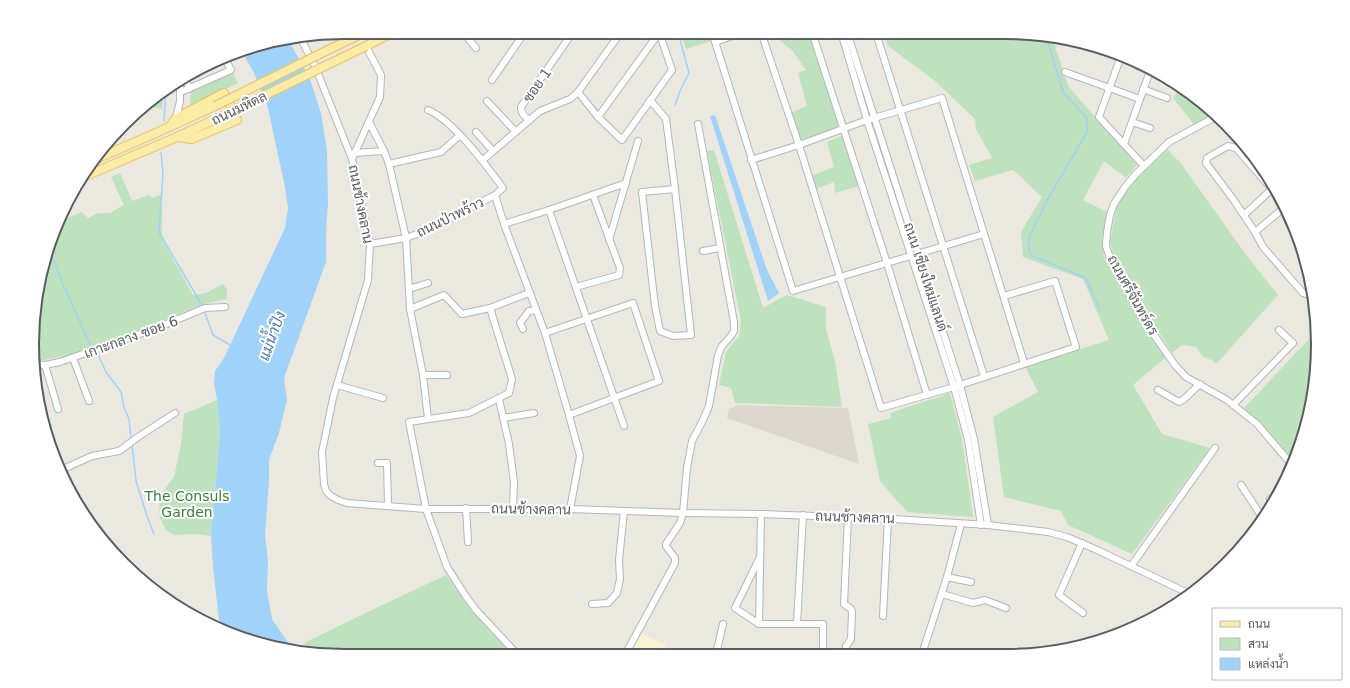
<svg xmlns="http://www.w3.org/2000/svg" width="1350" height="688" viewBox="0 0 1350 688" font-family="'DejaVu Sans',Sarabun,sans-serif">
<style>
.commercial{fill:#fbf2d4}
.education{fill:#dbd7ce}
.green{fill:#bde2bd}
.water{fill:#a1d3fa}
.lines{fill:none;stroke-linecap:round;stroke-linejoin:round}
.stream{stroke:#a1d3fa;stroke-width:1.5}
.minor-casing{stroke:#b3b6ba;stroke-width:8}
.major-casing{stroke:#e8c15b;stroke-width:10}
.minor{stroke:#fff;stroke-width:6}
.major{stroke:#faeca6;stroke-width:8}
.major-bridge-casing{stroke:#e8c15b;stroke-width:10;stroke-linecap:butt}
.major-bridge{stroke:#faeca6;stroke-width:8}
.labels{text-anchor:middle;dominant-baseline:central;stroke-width:4;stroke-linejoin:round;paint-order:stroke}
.street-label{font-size:14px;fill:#595c60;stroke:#fff}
.park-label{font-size:14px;fill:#387f3c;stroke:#fff}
.water-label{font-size:15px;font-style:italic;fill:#437ab2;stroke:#fff}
.rim{fill:none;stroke:#595c60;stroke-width:2}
</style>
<rect width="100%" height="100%" fill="#ebe8e0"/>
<!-- commercial -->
<path class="commercial" d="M640,633L666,645L661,654L629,655Z"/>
<!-- education -->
<path class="education" d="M739,405L848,408L859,464L727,418L729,409Z"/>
<!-- green -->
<g class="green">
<path d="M680,32H709L712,41L686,49Z"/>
<path d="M777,32H810L841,127L800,142L790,113L807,106L798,73L806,70L792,50L780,41Z"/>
<path d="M884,33H1026L1052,37L1068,86L1137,165L1126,178L1104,161L1083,200L1107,212L1102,238L1104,257L1165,358L1133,385L1162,434L1210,448L1132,554L1068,525L1061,511L1004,497L993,417L1038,392L1025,366L1109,340L1083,279L1023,257L1021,232L1042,197L1013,170L975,181L969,165L992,158L976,129L975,119L935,81L888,46Z"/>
<path d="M232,72L238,83L190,107L191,91Z"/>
<path d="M1180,87L1196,96L1212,115L1194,124L1173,98Z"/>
<path d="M163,92L162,109L149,107L147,104L154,97Z"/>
<path d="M842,136L859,186L835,193L834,182L816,189L811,176L834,167L827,142Z"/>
<path d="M1168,149L1172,155L1180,162L1244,252L1278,295L1216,364L1212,360L1203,357L1196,347L1182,345L1172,353L1115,261L1110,242L1117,205L1139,175Z"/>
<path d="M714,150L763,308L787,295L826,307V329L835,361L842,407L735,403L731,388L719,385L726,352L739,336L741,321L707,151Z"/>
<path d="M120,173L132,201L149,195L152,198L161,195L162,210V239L193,295L206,293L223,284L227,290V299C198,303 173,317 147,328C111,343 74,357 35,361L38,283L44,264L48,262L46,255L56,224L58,221L82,212L88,218L98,213H110L124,205L111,177Z"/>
<path d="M1314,334L1316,337L1317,364L1307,425L1293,462L1260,423L1244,408Z"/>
<path d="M950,393L962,439L973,517L907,512L880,481L868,424L891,418L890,413Z"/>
<path d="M217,400L220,433L211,536L194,534L174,535L166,530L160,518L159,497L174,477L181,444L184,414Z"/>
<path d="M446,575L470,609L512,655H324L310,653L304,643L376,608Z"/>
</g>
<!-- water -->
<g class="water">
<path d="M289,41L310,79L321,113L327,150L328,204L326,230V262L284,378L287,399L279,433L269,460V481L265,535L268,561L267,591L272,619L294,651L263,645L220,629L213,567L211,536L220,433L217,400L214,384L215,371L224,358L285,228L288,208L285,187L267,104L253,71L241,50Z"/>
<path d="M715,115L767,270L779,293L768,301L710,116Z"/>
</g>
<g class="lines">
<!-- stream -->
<g class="stream">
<path d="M1045,36L1047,39L1063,92L1087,118V132L1048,199L1029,237V252L1033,256L1086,278L1100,310"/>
<path d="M675,105L680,91L689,73L678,32"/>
<path d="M164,121L166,90"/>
<path d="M161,152L163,174L159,232L203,307"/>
<path d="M49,246L61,280L92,349"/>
<path d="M204,310L213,335L230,345"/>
<path d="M97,352L106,372L121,392L124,407L129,419L131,440"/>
<path d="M132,444L136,481L147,516L154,534"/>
</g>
<!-- minor casing -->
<g class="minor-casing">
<g id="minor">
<path d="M463,32L476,48"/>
<path d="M712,32L793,291L984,234"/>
<path d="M761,32L799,145L881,408L954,387L1076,347L1055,281L1004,296"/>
<path d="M812,32L887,263L927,395"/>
<path d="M841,32L867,120L954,387L968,440L981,525"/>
<path d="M847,32L960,385L974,439L988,525"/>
<path d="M876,33L984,376"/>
<path d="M301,39L315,66L352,159L370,244L368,280L333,398L322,452L324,484L326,491L331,496L338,500L347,503L426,509H570L683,513L761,514L894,519L988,525L1048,532L1067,537L1095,549L1190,594"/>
<path d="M715,42L744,32"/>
<path d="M1082,42L1109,51"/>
<path d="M1121,56L1099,117L1144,166"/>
<path d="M1065,72L1140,99"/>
<path d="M186,80L189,89"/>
<path d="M492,80L525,32"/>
<path d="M1143,89L1167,98"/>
<path d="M181,92L231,70L225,59"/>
<path d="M578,92L598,117L622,140L672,70L659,32"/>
<path d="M650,100L666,119L675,189L691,335L673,336L660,331L655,306L642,192L675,189"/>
<path d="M487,101L516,132"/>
<path d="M1217,116L1169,142L1136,174L1125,187L1114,204L1110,215L1107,232L1106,246L1111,261L1143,319L1175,365L1186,377L1227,400L1257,424L1292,465"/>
<path d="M598,117L659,33"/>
<path d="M176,118L180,101V83"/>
<path d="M530,120C525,117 521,114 521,107L573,32"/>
<path d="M369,122L384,151L389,164L406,238L410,309L423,375L428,419"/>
<path d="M1132,122L1150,128"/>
<path d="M476,132L493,151"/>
<path d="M1124,144L1151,68"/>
<path d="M354,153L384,151"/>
<path d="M352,159L380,97L381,75L366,46"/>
<path d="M483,160L540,111L570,99L578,92L621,32"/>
<path d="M751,160L799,145L867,120L942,98L1024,363"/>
<path d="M389,164L441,152L459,136"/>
<path d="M495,195L504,224L545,333L569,415L580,456L570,509"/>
<path d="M1282,201L1236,148L1228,146L1207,158L1206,163L1233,199L1255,232L1263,247L1303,293L1309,295L1313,294"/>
<path d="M549,210L624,426"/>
<path d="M1244,215L1272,189"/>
<path d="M504,224L549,210L626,183"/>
<path d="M1255,232L1285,207"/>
<path d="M609,240L638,141"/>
<path d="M370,244L406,238L425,231L495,195L503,188C486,165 453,120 428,110"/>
<path d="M703,251L720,248"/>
<path d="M576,287L619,275L620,268L593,195"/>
<path d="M409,289L428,283"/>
<path d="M490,308L512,379L509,393L469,413L409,422L426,509L447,567L465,595L476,610L518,655"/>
<path d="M410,309L444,295L462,314L490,308L529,293"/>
<path d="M523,329L520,323L529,311L536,310"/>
<path d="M545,333L633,303L659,381L569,415"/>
<path d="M73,358L89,401"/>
<path d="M35,364L45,365L60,362L157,328L205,308L225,307"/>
<path d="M45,365L58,409"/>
<path d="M423,375H447"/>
<path d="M337,385L383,398"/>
<path d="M1158,390L1179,402L1183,400L1200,384"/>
<path d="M499,399L509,444L514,482L513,508"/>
<path d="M1233,405L1293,343L1279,330"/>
<path d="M503,418L534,413"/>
<path d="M378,463H387L388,505"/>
<path d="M61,470L92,456L119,451L138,437L175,413"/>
<path d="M1241,485L1262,517"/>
<path d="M1270,499L1280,491"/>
<path d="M466,508L468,542"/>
<path d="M1082,543L1059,595L1083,613"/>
<path d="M760,557L735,608L759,624H823V654"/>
<path d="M1131,566L1215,448"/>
<path d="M947,577L971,582"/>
<path d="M942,594L973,603L985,600L1006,608"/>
<path d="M592,604L608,603L617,593L620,579L619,560L624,511"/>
<path d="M883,616L888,519"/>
<path d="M759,624L761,514"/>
<path d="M797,624L803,515"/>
<path d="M716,654L723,624"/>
<path d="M845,654L846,646L851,639L852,612L851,609L844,604L848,517"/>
<path d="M922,654L947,577L961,524"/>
<path d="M625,655L675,563V558L666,546V544L680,523L683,513L687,468L692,441L703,420L709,406L718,355L722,346L731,336L734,331V322L698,124"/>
</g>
</g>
<!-- major casing -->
<g class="major-casing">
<g id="major">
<path d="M366,46L394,32"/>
<path d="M320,54L365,32"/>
<path d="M170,126L176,118L224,93L237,120L192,139L177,137"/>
<path d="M96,159L156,133L215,106"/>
<path d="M81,178L177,137L220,117"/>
</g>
</g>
<!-- minor -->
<use href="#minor" class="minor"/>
<!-- major -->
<use href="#major" class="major"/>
<!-- major-bridge casing -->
<g class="major-bridge-casing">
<g id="major-bridge">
<path d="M215,106L320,54"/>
<path d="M220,117L366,46"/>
</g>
</g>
<!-- major-bridge -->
<use href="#major-bridge" class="major-bridge"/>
</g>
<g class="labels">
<!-- street labels -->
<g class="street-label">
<text transform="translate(537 85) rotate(-55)">ซอย 1</text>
<text transform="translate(239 108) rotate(-26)">ถนนมหิดล</text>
<text transform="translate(361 204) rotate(79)">ถนนช้างคลาน</text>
<text transform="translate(450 217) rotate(-26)">ถนนป่าพร้าว</text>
<text transform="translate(926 277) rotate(72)">ถนน เชียงใหม่แลนด์</text>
<text transform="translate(1133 295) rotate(61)">ถนนศรีจันทร์ดร</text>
<text transform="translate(131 337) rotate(-20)">เกาะกลาง ซอย 6</text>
<text transform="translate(531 509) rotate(1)">ถนนช้างคลาน</text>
<text transform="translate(855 517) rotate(2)">ถนนช้างคลาน</text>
</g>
<!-- park labels -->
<g class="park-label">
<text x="187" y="496">The Consuls<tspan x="187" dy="16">Garden</tspan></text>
</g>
<!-- water labels -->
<g class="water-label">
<text transform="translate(272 336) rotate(-70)">แม่น้ำปิง</text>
</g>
</g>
<!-- crop -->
<path d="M0 0H1350V688H0ZM344 39H1006A305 305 0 0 1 1311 344V344A305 305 0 0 1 1006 649H344A305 305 0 0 1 39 344V344A305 305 0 0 1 344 39Z" fill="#fff" fill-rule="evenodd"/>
<path class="rim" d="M344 39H1006A305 305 0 0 1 1311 344V344A305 305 0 0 1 1006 649H344A305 305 0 0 1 39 344V344A305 305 0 0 1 344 39Z"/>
<!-- legend -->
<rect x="1212" y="608" width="130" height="72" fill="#ffffff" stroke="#bdbebf"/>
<rect x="1220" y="621" width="20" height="6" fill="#faeca6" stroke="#bdbebf"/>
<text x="1248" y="628" font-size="12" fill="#595c60">ถนน</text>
<rect x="1220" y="638" width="20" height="12" fill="#bde2bd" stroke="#bdbebf"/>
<text x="1248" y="648" font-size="12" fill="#595c60">สวน</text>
<rect x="1220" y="658" width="20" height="12" fill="#a1d3fa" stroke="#bdbebf"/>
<text x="1248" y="668" font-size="12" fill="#595c60">แหล่งน้ำ</text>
</svg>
